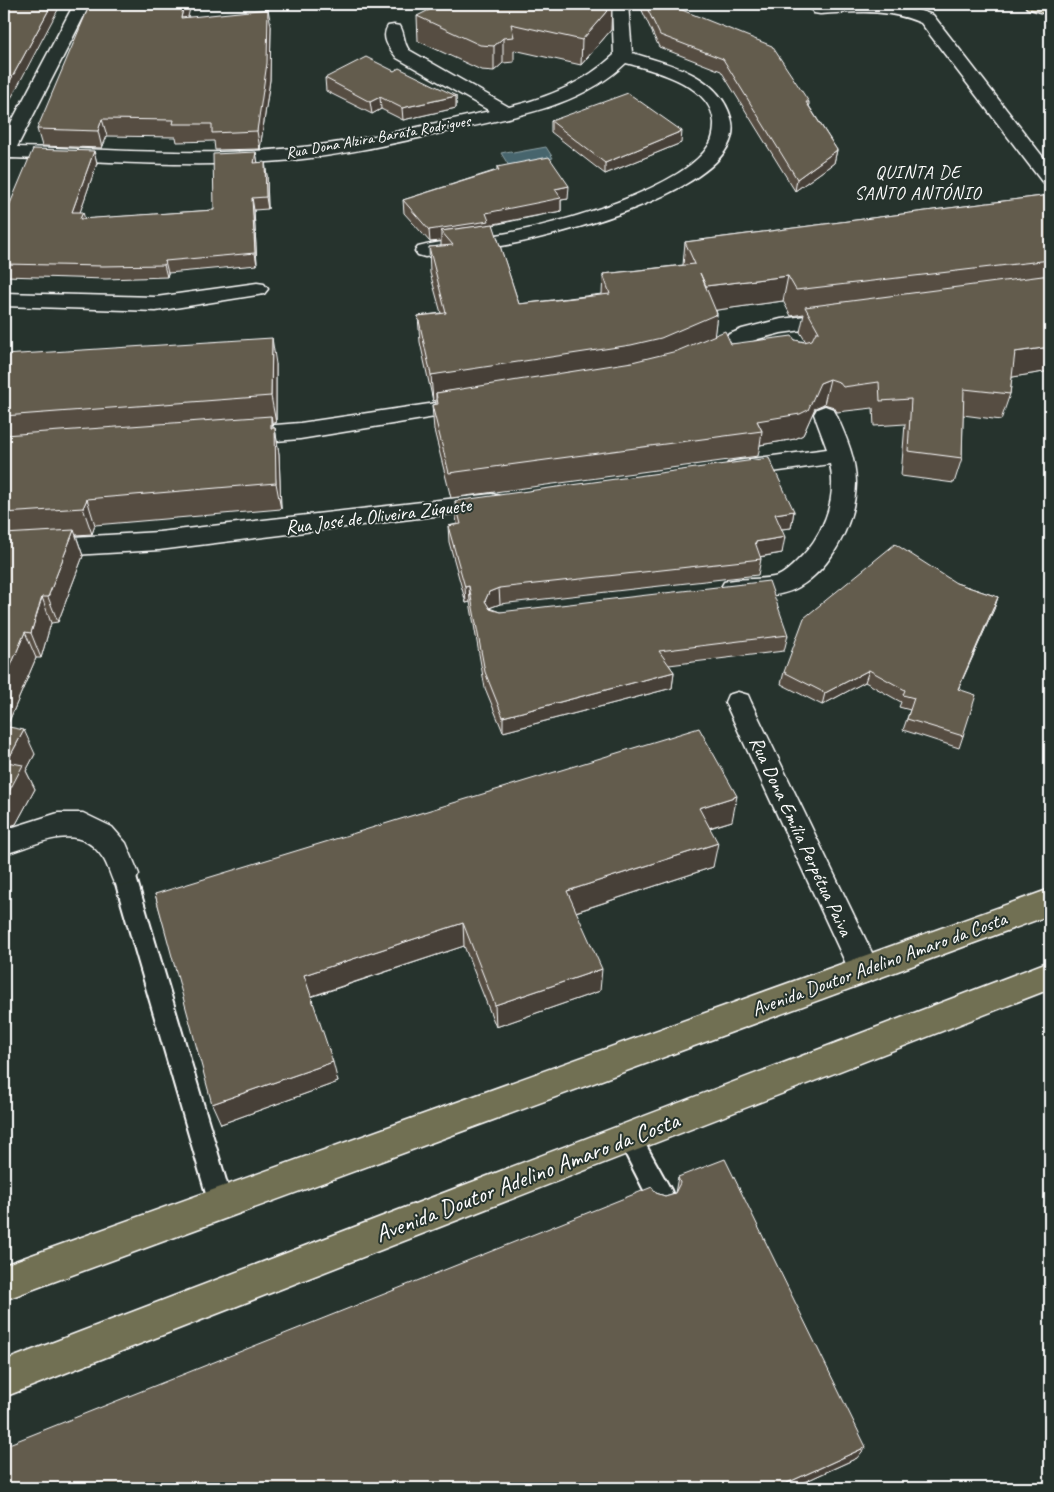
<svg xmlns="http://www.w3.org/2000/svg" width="1054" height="1492" viewBox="0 0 1054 1492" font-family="Caveat,sans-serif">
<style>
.water{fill:#46656d;stroke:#90a3a7}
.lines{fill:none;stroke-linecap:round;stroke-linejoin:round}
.lane-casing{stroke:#fff;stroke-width:4}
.street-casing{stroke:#fff;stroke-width:3}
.primary-casing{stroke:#fff;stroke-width:3}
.lane{fill:#26332d;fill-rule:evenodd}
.street{fill:#26332d;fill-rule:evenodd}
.primary{fill:#716f52;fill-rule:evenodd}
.wall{fill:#564e43;stroke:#fff;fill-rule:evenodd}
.shaded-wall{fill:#464037;stroke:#fff}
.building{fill:#645b4e;stroke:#fff}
.labels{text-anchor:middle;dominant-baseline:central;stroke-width:4;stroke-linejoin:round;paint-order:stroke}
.far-street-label{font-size:16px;fill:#fff;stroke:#26332d}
.far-neighbourhood-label{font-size:18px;letter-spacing:1px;fill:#fff;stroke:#26332d}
.street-label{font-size:20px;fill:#fff;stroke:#26332d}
.near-street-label{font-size:24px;fill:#fff;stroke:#26332d}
</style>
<rect width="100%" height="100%" fill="#26332d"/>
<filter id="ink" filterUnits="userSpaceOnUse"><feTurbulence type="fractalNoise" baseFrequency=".02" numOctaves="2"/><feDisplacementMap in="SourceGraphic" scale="10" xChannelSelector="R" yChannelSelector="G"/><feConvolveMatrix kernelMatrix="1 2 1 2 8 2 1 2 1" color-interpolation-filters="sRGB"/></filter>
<g filter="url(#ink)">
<!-- water -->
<path class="water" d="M546,147L553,158L509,166L501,153L511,151L513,153Z"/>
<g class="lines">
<!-- lane casing -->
<g class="lane-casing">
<g id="lane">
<path d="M124,865L132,868L135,874L233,1204L230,1213L221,1216L212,1213L209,1204L113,874L116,868Z"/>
<path d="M629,1125L637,1129L671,1190L674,1199L671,1208L662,1211L653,1208L621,1145L617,1137L621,1129Z"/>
</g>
</g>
<!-- street casing -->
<g class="street-casing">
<g id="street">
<path d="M74,4H90L17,147C109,149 202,157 293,148C360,142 425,125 490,111L397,58C390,49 380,38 388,26L394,25L400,26C405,34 403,42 409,50L509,107C549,97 584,83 614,55L612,4H628L632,53C669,64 719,75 731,118C752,187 555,236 507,245C480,250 452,253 425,257L418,255L415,251L418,247C447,239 478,239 508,233C557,224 683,189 709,145C713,139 714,131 714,123C712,85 656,71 626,63C582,105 522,115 464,128C408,140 351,154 294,160C200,169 105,161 11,158L4,160V136Z"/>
<path d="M822,4H899L933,15L1050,166V185L1043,183L921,23C888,8 855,12 820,14L814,13L811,9L814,5Z"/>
<path d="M257,283L264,284L268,289L264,294L156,311L4,306V293L156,297Z"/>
<path d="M838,312L846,314L849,319L846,324L781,333L758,339L695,364L687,362L684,357L687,352L742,329L781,319Z"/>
<path d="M470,398L478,400L481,405L478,410L300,439L238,444L230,441L226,436L230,431L238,428L300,423Z"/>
<path d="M825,406L833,409L836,414C846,437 856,458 856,483C855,522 833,567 799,587C787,594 772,596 758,597C746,598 735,599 724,596L720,589L724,582C741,577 760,581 778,576C785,573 791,567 796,562C822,539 838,500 830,464L736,477L728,475L724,469L728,463L736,461L827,449L814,414L817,409Z"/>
<path d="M492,494L500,496L504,502L500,508L159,550L4,559V541L159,532Z"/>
<path d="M738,692L748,695L751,702L875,959L879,969L875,979L864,983L853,979L725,702L728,695Z"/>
<path d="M58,813H83L112,827L126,843L139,874L134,883L124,886L114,883C110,875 108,865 103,858C78,819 38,845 4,854V830Z"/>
</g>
</g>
<!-- primary casing -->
<g class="primary-casing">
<g id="primary">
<path d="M1025,4H1050V15L1027,8Z"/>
<path d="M1050,889V915L4,1300V1265Z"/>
<path d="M1050,961V989L4,1397V1361Z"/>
</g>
</g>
<!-- lane -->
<use href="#lane" class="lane"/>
<!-- street -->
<use href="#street" class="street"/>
<!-- primary -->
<use href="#primary" class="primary"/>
</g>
<!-- wall -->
<g class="wall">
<path d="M639,4H667L809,102V106L837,150L834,163L795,191L721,71L659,47Z"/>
<path d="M913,4H924L923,6Z"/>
<path d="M417,16L611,30L581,65L514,50V62L503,63L494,71L481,70L418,41Z"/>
<path d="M188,17L271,26L270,80L260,149L215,150L214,141L177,142L176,137L107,136L102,148L42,146L37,129Z"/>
<path d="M394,71L456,96V108L403,120L381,109L372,114L326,91L325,78Z"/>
<path d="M551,121L681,143L605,174L551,132Z"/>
<path d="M94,151L97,163L80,212L85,219L214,210L256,152L258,163L267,175L268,209L254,210L257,265L168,273L167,277L106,279L4,276V218Z"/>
<path d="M497,167L568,199L561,200V211L493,225L519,304L602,294L603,274L683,265L685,242L1050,195V371L1012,377L1010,394L1001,420L963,415L962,458L954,483L901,476L905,424L874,426L873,408L837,412L834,407L824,404L815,408L803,435L795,439L760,445L758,456L451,498L434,430L432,405L436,404V400L433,401L420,342L418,316L441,313L430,273L429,247L441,246V241L430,242L404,213L403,200L497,170ZM783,301L791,316L804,314L800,332L806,342L795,340L731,344L714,336L717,314L716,310Z"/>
<path d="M4,355L276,364V423H272L273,428H275L279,454L281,509L95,525L92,534L76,535L83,556L58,622L51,623L41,658H36L7,726L35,754L26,771L35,789L16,824L4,828Z"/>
<path d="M455,501L794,511L791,528L781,529L782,553L760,557L761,559L758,575L500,604L489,608L500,612L788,635L784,651L669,665L674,672L672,688L503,732L485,688L470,602L466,603L449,542L448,526L457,524L456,517Z"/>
<path d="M956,583L998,597L994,609L958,689L963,736L959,748L903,730L910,710L899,707L901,702L865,682L822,705L781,684L784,672Z"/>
<path d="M732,821L710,828L713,867L576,912L600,991L496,1027L464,946L311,997L338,1082L221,1124L155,894Z"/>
<path d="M678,1177L857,1458L791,1488H4L656,1193L665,1196L675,1193Z"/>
</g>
<!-- shaded-wall -->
<g class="shaded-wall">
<path d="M52,4H61L14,93L4,110V92Z"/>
<path d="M184,4H191L184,34L181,18Z"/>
<path d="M612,5L611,30L581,65L582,40Z"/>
<path d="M268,9L271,26L270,80L260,149L257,131Z"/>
<path d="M503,38V63L494,71V46Z"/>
<path d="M456,96V108L403,120L402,108Z"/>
<path d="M380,97L381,109L372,114L370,102Z"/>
<path d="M102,119L107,136L102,148L98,131Z"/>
<path d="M682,131L681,143L605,174V163Z"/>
<path d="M837,150L834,163L795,191L797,179Z"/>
<path d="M94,151L97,163L76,224L72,212Z"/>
<path d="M256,152L258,165L254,163Z"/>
<path d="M265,162L267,175L268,209L266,197Z"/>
<path d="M569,186L568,199L561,200V211L489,225L441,231V241L430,242L429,230L486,213L555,189Z"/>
<path d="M252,198L254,210L257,265L255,253Z"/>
<path d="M83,212L86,224L80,219Z"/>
<path d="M165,261L168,273L167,277L164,265Z"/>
<path d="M788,276L783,301L703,312L706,286Z"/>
<path d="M717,314L714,339L658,363L436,393V400L433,401L431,375Z"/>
<path d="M272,338L276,364V423L271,396Z"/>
<path d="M1050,347V371L1007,378L1015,352Z"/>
<path d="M830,379L824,404L815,408L803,435L795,439L760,445L762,431L757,421L820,383Z"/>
<path d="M271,416L275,438V428L279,454L281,509L276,483L271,428Z"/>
<path d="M87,499L95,525L92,534L83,508Z"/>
<path d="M794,511L791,528L772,530L775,514Z"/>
<path d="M74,530L83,556L58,622L48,597Z"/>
<path d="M785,537L782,553L752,558L755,542Z"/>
<path d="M469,586L470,602L466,603L465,587Z"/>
<path d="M499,588L500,604L489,608L485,601L489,592Z"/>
<path d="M42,597L51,623L41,658L31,633Z"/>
<path d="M998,597L994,609L953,701L958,689Z"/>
<path d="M25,632L36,658L4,733V682Z"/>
<path d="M869,670L865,682L822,705L825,693Z"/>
<path d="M674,672L672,688L503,732V717Z"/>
<path d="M24,730L35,754L26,771L35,789L16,824L4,828V801L7,762Z"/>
<path d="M737,796L732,821L695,832L699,808Z"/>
<path d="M718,843L713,867L566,915L567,891Z"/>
<path d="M463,923L464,946L309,997L304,975Z"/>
<path d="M602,969L600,991L496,1027L495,1005Z"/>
<path d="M333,1062L338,1082L221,1124L212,1104Z"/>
<path d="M866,1447L857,1458L791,1488H776Z"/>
</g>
<!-- building -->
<g class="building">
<path d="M4,4H52L4,92Z"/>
<path d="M90,4H184L181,18L268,9L267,63L257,131L212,133V124H173L174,120L102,119L98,131L37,129Z"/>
<path d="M441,4H612V5L582,40L511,24L514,37L503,38L494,46L480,45L417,16Z"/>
<path d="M645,4H667L772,46L809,102H806L837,150L797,179L723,59L660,35Z"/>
<path d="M366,57L394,71L399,68L456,96L402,108L380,97L370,102L325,78Z"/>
<path d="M628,93L682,131L605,163L551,121Z"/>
<path d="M33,149L94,151L72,212H83L80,219L214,210L213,154L256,152L254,163L265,162L266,197L252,198L255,253L165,261L164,265L103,266L4,264V218Z"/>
<path d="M549,157L569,186L555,189L561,198L486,213L489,221L429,230L403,200L499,170L497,167Z"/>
<path d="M1050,195V260L796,290L788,276L706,286L700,273L717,314L661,338L631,345L431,375L418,316L446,313L429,247L453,245L441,231L493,224L519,304L610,294L603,274L695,264L685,242Z"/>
<path d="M1050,275V347L1015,352L1010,394L964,389L962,458L908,451L911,399L880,401L879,382L843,387L839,382L830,379L820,383L808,410L800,414L757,421L762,431L449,473L432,405L438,404L436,393L632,362L677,351L725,331L731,344L792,336L795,340L804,342L812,340L816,332H819L805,307Z"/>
<path d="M272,338L271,396L4,416V355Z"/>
<path d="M271,416V428H275L276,483L87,499L83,508L4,513V435Z"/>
<path d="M769,458L794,511L775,514L785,537L755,542L761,559L499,588L489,592L485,601L490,609L500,612L769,581L788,635L659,651L674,672L503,717L485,672L469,586L465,587L448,526L461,524L455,501Z"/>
<path d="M74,530L48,597H42L31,633L25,632L4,682V534Z"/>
<path d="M895,544L956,583L998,597L958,689L976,695L963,736L907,719L914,698L903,695L905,690L869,670L825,693L784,672L804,618Z"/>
<path d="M4,726L24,730L7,762L23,765L4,801Z"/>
<path d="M699,728L737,796L699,808L718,843L567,891L602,969L495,1005L463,923L304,975L333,1062L212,1104L155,894Z"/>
<path d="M725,1159L866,1447L776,1488H4V1446L652,1187L656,1193L665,1196L675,1193L680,1183L678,1177Z"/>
</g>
</g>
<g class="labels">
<!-- far-street labels -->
<g class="far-street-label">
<text transform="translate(378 137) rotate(-10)">Rua Dona Alzira Barata Rodrigues</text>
</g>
<!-- far-neighbourhood labels -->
<g class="far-neighbourhood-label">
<text x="918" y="172">QUINTA DE<tspan x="918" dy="21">SANTO ANTÓNIO</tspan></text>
</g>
<!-- street labels -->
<g class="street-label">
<text transform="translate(378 516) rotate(-7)">Rua José de Oliveira Zúquete</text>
<text transform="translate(801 836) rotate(65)">Rua Dona Emília Perpétua Paiva</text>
<text transform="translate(879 964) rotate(-20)">Avenida Doutor Adelino Amaro da Costa</text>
</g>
<!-- near-street labels -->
<g class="near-street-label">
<text transform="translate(527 1177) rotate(-21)">Avenida Doutor Adelino Amaro da Costa</text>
</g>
</g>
<!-- margin -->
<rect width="1054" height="1492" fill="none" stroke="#26332d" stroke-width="20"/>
<rect x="10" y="10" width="1034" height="1472" fill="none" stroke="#fff" stroke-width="2" filter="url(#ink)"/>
</svg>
